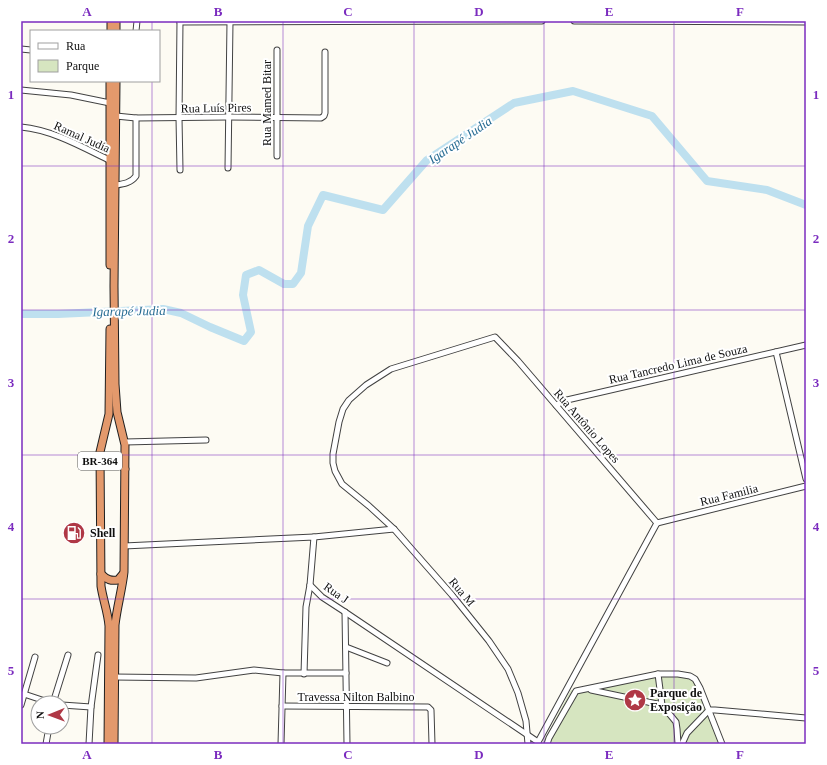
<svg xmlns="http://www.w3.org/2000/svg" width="827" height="765" viewBox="0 0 827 765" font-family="Georgia,serif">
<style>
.green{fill:#d6e5c0}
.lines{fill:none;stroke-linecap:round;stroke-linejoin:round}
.river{stroke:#bee0ef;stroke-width:8}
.minor-casing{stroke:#424242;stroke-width:7}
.highway-casing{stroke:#202020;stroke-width:9}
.minor{stroke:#fff;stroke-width:5}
.highway{stroke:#e3996c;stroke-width:7}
.grid{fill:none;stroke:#7b2cbf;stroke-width:1;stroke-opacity:0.55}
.labels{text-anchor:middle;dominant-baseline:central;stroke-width:4;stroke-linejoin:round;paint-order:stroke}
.shield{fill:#fff;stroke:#575757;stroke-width:1}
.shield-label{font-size:11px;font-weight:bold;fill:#0f0f0f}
.street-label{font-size:12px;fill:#0f0f0f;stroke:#fff}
.poi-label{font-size:12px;font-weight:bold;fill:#0f0f0f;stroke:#fff;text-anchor:start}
.water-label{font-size:13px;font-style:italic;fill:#276c93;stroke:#fff}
.neatline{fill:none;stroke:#7b2cbf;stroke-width:1.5}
.grid-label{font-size:13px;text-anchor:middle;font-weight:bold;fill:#7b2cbf}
</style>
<rect width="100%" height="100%" fill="#fdfbf3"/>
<!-- green -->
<path class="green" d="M658,674H678L695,679L722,744H542L571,690L588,689Z"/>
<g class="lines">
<!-- river -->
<path class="river" d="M21,314H58L163,309L181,313L210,327L244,341L251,332L243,295L246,275L259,270L284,284H293L301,273L308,226L323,195L383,210L427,160L514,103L573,91L652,116L707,181L767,190L806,205"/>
<!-- minor casing -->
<g class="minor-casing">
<g id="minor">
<path d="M574,21L806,22"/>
<path d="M180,22L542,21"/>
<path d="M136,31L137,21"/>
<path d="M21,49L31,50"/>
<path d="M21,90L71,95L110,103"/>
<path d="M116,116L136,118L228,117L321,118L324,116L325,113V52"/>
<path d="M21,127C53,130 82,147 111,161"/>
<path d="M277,156V50"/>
<path d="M228,168L230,22"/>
<path d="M180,170L179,118L180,21"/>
<path d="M116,185C123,184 131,183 136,176V118"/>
<path d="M776,352L806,479"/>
<path d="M556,405L567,400L806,345"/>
<path d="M125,442L206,440"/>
<path d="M657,523L806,486"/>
<path d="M314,537L394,529"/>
<path d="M124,546L314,537L310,585L306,607L304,674"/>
<path d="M310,585L322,597L345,612L538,742L657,523"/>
<path d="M345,612L347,744"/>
<path d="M346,647L387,663"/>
<path d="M658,674L662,705"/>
<path d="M114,677L196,678L254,670L283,673H346"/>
<path d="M591,690L662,705L676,722L677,729L678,744"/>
<path d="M24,694L51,703"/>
<path d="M53,703L68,655"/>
<path d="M21,705L35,657"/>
<path d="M62,705L91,707"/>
<path d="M282,706L428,707L431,710L432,744"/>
<path d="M46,744L49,727"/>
<path d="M89,744L91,707L98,655"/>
<path d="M281,744L283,673"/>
<path d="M528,744L526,721L518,693L508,669L489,641L452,595L394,529L369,506L342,484L335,471L333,463V454L339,422L343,409L349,400L366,385L391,369L495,337L518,361L657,523"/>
<path d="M547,744L549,738L576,691L658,674H678L690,676L695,679L700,688L722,744"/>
<path d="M682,744L687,733L709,710H715L806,718"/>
</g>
</g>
<!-- highway casing -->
<g class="highway-casing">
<g id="highway">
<path d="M116,21V31"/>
<path d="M111,31V21"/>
<path d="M110,265V81"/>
<path d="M100,468L106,460C115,457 121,462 125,469"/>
<path d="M101,574C107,580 111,581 118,580L123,574"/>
<path d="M108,744L109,626C108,612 103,600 101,586L100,452L109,414L110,329"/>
<path d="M114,744L115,625C117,607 122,590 124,572L125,445L117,412L115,384L114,286L116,81"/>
</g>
</g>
<!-- minor -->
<use href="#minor" class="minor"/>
<!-- highway -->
<use href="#highway" class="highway"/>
</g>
<!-- grid -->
<path class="grid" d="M152,21V31M283,21V744M414,21V744M544,21V744M674,21V744M152,81V744M21,166H806M21,310H806M21,455H806M21,599H806"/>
<!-- icons -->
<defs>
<g id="fuel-disc" transform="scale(1.15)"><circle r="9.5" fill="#af3846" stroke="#fff"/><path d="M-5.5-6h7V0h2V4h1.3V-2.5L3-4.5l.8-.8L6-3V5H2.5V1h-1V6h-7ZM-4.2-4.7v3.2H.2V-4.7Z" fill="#fff"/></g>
<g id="sight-disc" transform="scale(1.15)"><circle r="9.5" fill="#af3846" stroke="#fff"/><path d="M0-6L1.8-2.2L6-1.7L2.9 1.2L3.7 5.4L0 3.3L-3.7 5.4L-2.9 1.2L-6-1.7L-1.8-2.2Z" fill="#fff"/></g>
</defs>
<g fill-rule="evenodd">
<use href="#fuel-disc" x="74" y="533"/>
<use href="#sight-disc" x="635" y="700"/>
</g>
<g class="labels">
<!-- shield labels -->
<rect class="shield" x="78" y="452" width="44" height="18" rx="3"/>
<g class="shield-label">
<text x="100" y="461">BR-364</text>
</g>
<!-- street labels -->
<g class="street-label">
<text transform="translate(267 103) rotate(-90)">Rua Mamed Bitar</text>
<text transform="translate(216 108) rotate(-1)">Rua Luís Pires</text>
<text transform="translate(82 137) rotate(24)">Ramal Judia</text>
<text transform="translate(678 364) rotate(-13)">Rua Tancredo Lima de Souza</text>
<text transform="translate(587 426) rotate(49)">Rua Antônio Lopes</text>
<text transform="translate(729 495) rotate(-14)">Rua Familia</text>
<text transform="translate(462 592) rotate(50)">Rua M</text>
<text transform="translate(336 593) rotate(35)">Rua J</text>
<text x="356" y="697">Travessa Nilton Balbino</text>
</g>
<!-- poi labels -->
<g class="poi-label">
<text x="90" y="533">Shell</text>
<text x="650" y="693">Parque de<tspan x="650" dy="14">Exposição</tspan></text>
</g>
<!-- water labels -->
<g class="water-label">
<text transform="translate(460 140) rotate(-34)">Igarapé Judia</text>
<text transform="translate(129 311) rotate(-1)">Igarapé Judia</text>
</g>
</g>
<!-- border -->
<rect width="827" height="765" fill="none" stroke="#ffffff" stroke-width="44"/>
<!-- legend -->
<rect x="30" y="30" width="130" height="52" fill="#ffffff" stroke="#9f9f9f"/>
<rect x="38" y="43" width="20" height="6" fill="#ffffff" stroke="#9f9f9f"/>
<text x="66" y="50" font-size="12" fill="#0f0f0f">Rua</text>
<rect x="38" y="60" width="20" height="12" fill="#d6e5c0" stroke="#9f9f9f"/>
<text x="66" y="70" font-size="12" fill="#0f0f0f">Parque</text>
<!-- north arrow -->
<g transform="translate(50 715) rotate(269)"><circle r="19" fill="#ffffff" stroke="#9f9f9f"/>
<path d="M0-3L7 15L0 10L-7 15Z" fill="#af3846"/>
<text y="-6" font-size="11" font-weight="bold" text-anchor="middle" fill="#0f0f0f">N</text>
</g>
<rect x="22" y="22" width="783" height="721" class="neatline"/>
<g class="grid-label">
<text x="87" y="16">A</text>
<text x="218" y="16">B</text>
<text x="348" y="16">C</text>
<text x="479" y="16">D</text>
<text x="609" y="16">E</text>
<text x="740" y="16">F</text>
<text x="11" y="99">1</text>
<text x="816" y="99">1</text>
<text x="11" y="243">2</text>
<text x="816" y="243">2</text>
<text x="11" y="387">3</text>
<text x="816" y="387">3</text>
<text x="11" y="531">4</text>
<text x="816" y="531">4</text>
<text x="11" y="675">5</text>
<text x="816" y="675">5</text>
<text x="87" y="759">A</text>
<text x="218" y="759">B</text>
<text x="348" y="759">C</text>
<text x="479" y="759">D</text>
<text x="609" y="759">E</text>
<text x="740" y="759">F</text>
</g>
</svg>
